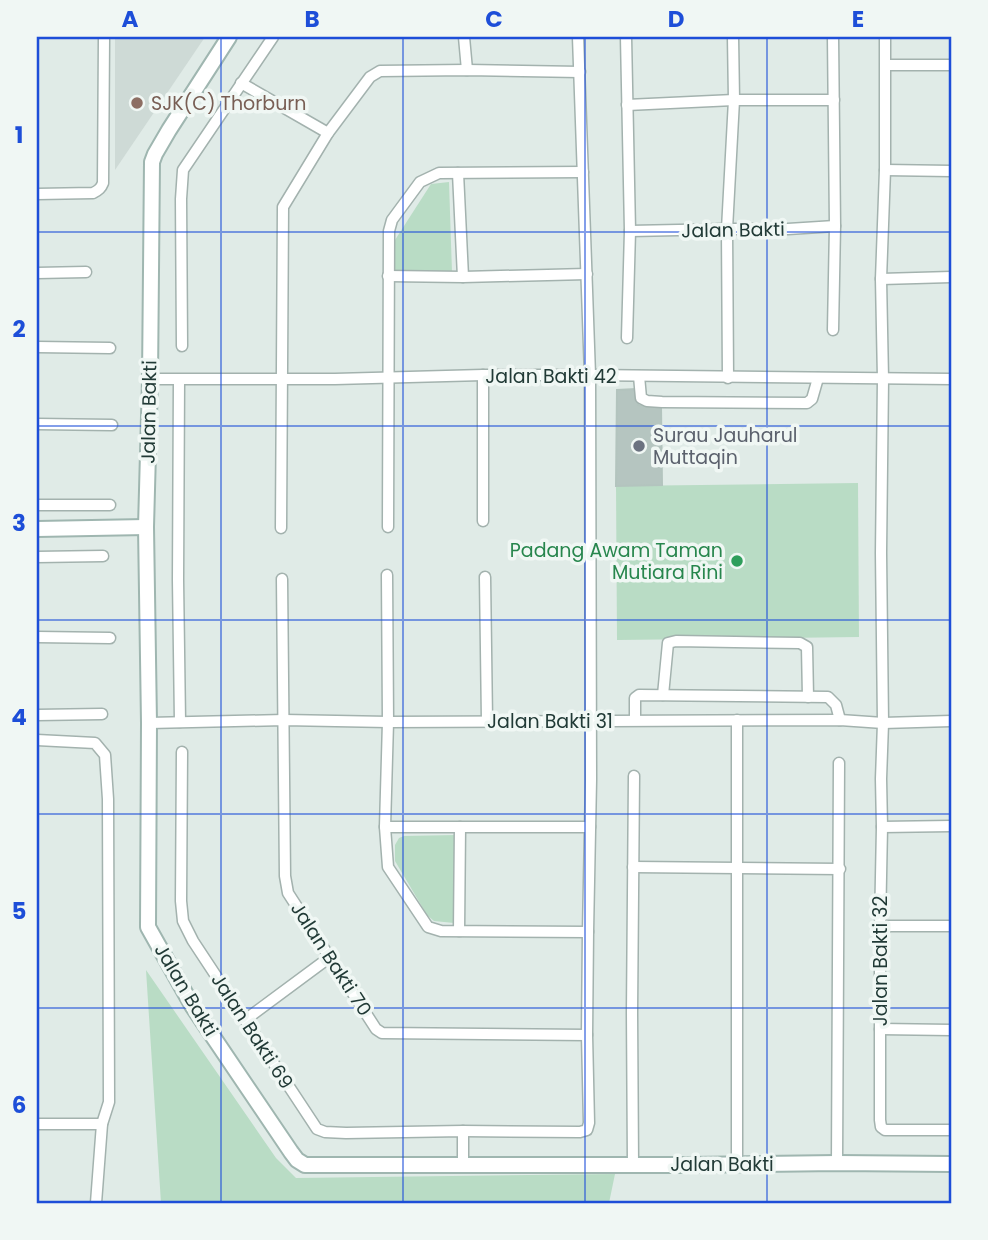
<svg xmlns="http://www.w3.org/2000/svg" width="988" height="1240" viewBox="0 0 988 1240" font-family="Poppins,sans-serif">
<style>
.built{fill:#cedad6}
.green{fill:#b9dcc5}
.building{fill:#b5c5c0;stroke:#b3c4be;stroke-width:2}
.lines{fill:none;stroke-linecap:round;stroke-linejoin:round}
.street-casing{stroke:#a3b2ae;stroke-width:13}
.secondary-casing{stroke:#9fb6b0;stroke-width:18}
.street{stroke:#fff;stroke-width:10}
.secondary{stroke:#fff;stroke-width:14}
.grid{fill:none;stroke:#1d4ed8;stroke-width:2;stroke-opacity:0.55}
.education-dot{fill:#8d6e63;stroke:#f0f7f4;stroke-width:2.5}
.worship-dot{fill:#6b7280;stroke:#f0f7f4;stroke-width:2.5}
.leisure-dot{fill:#2e9e5b;stroke:#f0f7f4;stroke-width:2.5}
.labels{text-anchor:middle;dominant-baseline:central;stroke-width:7;stroke-linejoin:round;paint-order:stroke}
.education-label{font-size:19px;fill:#785e54;stroke:#f0f7f4;text-anchor:start}
.street-label{font-size:19px;fill:#213a36;stroke:#f0f7f4}
.worship-label{font-size:19px;fill:#5b616d;stroke:#f0f7f4;text-anchor:start}
.leisure-label{font-size:19px;fill:#27864d;stroke:#f0f7f4;text-anchor:end}
.neatline{fill:none;stroke:#1d4ed8;stroke-width:2.5}
.grid-label{font-size:23px;text-anchor:middle;font-weight:bold;fill:#1d4ed8}
</style>
<rect width="100%" height="100%" fill="#e0ebe7"/>
<!-- built -->
<path class="built" d="M115,37H205L115,170Z"/>
<!-- green -->
<g class="green">
<path d="M449,182L452,272H393L395,240L431,184Z"/>
<path d="M858,483L859,637L617,640L616,486Z"/>
<path d="M456,835L454,923L434,921L427,915L395,861V845L399,838L404,836Z"/>
<path d="M146,970L276,1158L296,1178L615,1174L609,1203H161Z"/>
</g>
<!-- building -->
<path class="building" d="M636,389L638,405L661,406L662,485L616,486L617,390Z"/>
<g class="lines">
<!-- street casing -->
<g class="street-casing">
<g id="street">
<path d="M464,37L467,70"/>
<path d="M626,37L630,231L627,338"/>
<path d="M833,37L835,226L833,330"/>
<path d="M885,37V170L881,279L883,379L881,553L883,723L881,779L882,827L880,926V1120L881,1127L885,1130H951"/>
<path d="M886,65H951"/>
<path d="M241,83L328,133"/>
<path d="M627,105L734,100H834"/>
<path d="M885,170L951,171"/>
<path d="M458,173L463,277"/>
<path d="M37,194L93,193C99,190 101,188 103,183L104,37"/>
<path d="M630,231L727,229H788L835,226"/>
<path d="M37,273L86,272"/>
<path d="M388,276L463,277L587,274"/>
<path d="M881,279L951,277"/>
<path d="M182,346L181,199L183,170L273,37"/>
<path d="M37,347L110,348"/>
<path d="M483,375V521"/>
<path d="M639,376L641,398L647,401L662,402L807,403L812,399L818,378"/>
<path d="M728,378L727,229L734,100L733,37"/>
<path d="M150,379H335L483,375H590L951,379"/>
<path d="M179,380L178,580L180,722"/>
<path d="M37,424L112,425"/>
<path d="M37,505H110"/>
<path d="M388,527L389,231L392,220L420,182L439,173L583,172"/>
<path d="M281,528L283,207L328,133L370,77L380,71L467,70L580,72"/>
<path d="M37,557L103,556"/>
<path d="M387,575L388,722L385,827L388,867L428,927L441,931L588,932"/>
<path d="M485,577L487,721"/>
<path d="M282,579L285,876L288,893L376,1029L382,1033L587,1035"/>
<path d="M37,637L110,638"/>
<path d="M663,695L668,643L676,641L800,643L807,647L808,697"/>
<path d="M37,715L102,714"/>
<path d="M635,720V698L639,695L828,697L836,705L840,720"/>
<path d="M737,720V1164"/>
<path d="M149,723L284,720L388,722L840,720L883,723L951,721"/>
<path d="M37,740L95,743L105,755L108,799L109,1102L102,1124L96,1203"/>
<path d="M182,752L181,901L183,921L193,941L317,1129L325,1132L346,1133L463,1131V1165"/>
<path d="M385,827H590"/>
<path d="M882,827L951,826"/>
<path d="M633,867L840,869"/>
<path d="M880,926H951"/>
<path d="M459,931L460,827"/>
<path d="M245,1020L330,957"/>
<path d="M880,1029L951,1030"/>
<path d="M37,1124H102"/>
<path d="M463,1131L580,1132L587,1130L589,1123L587,1035L588,932L591,780L590,375L578,37"/>
<path d="M837,1163L839,763"/>
<path d="M633,1164L632,1012L634,776"/>
</g>
</g>
<!-- secondary casing -->
<g class="secondary-casing">
<g id="secondary">
<path d="M229,37L169,130L155,154L152,162L150,379L146,527L149,723L148,927L193,1007L291,1152L297,1160L305,1165H688L837,1163L951,1164"/>
<path d="M37,529L146,527"/>
</g>
</g>
<!-- street -->
<use href="#street" class="street"/>
<!-- secondary -->
<use href="#secondary" class="secondary"/>
</g>
<!-- grid -->
<path class="grid" d="M221,37V1203M403,37V1203M585,37V1203M767,37V1203M37,232H951M37,426H951M37,620H951M37,814H951M37,1008H951"/>
<!-- markers -->
<circle class="education-dot" cx="137" cy="103" r="7"/>
<circle class="worship-dot" cx="639" cy="446" r="7"/>
<circle class="leisure-dot" cx="737" cy="561" r="7"/>
<g class="labels">
<!-- education labels -->
<g class="education-label">
<text x="151" y="103">SJK(C) Thorburn</text>
</g>
<!-- street labels -->
<g class="street-label">
<text transform="translate(733 230) rotate(-1)">Jalan Bakti</text>
<text x="551" y="376">Jalan Bakti 42</text>
<text transform="translate(149 412) rotate(-89)">Jalan Bakti</text>
<text x="550" y="721">Jalan Bakti 31</text>
<text transform="translate(331 959) rotate(57)">Jalan Bakti 70</text>
<text transform="translate(880 961) rotate(-90)">Jalan Bakti 32</text>
<text transform="translate(186 990) rotate(59)">Jalan Bakti</text>
<text transform="translate(252 1031) rotate(57)">Jalan Bakti 69</text>
<text x="722" y="1164">Jalan Bakti</text>
</g>
<!-- worship labels -->
<g class="worship-label">
<text x="653" y="435">Surau Jauharul<tspan x="653" dy="22">Muttaqin</tspan></text>
</g>
<!-- leisure labels -->
<g class="leisure-label">
<text x="723" y="550">Padang Awam Taman<tspan x="723" dy="22">Mutiara Rini</tspan></text>
</g>
</g>
<!-- border -->
<rect width="988" height="1240" fill="none" stroke="#f0f7f4" stroke-width="77"/>
<rect x="38" y="38" width="912" height="1164" class="neatline"/>
<g class="grid-label">
<text x="130" y="27">A</text>
<text x="312" y="27">B</text>
<text x="494" y="27">C</text>
<text x="676" y="27">D</text>
<text x="858" y="27">E</text>
<text x="19" y="143">1</text>
<text x="19" y="337">2</text>
<text x="19" y="531">3</text>
<text x="19" y="725">4</text>
<text x="19" y="919">5</text>
<text x="19" y="1113">6</text>
</g>
</svg>
